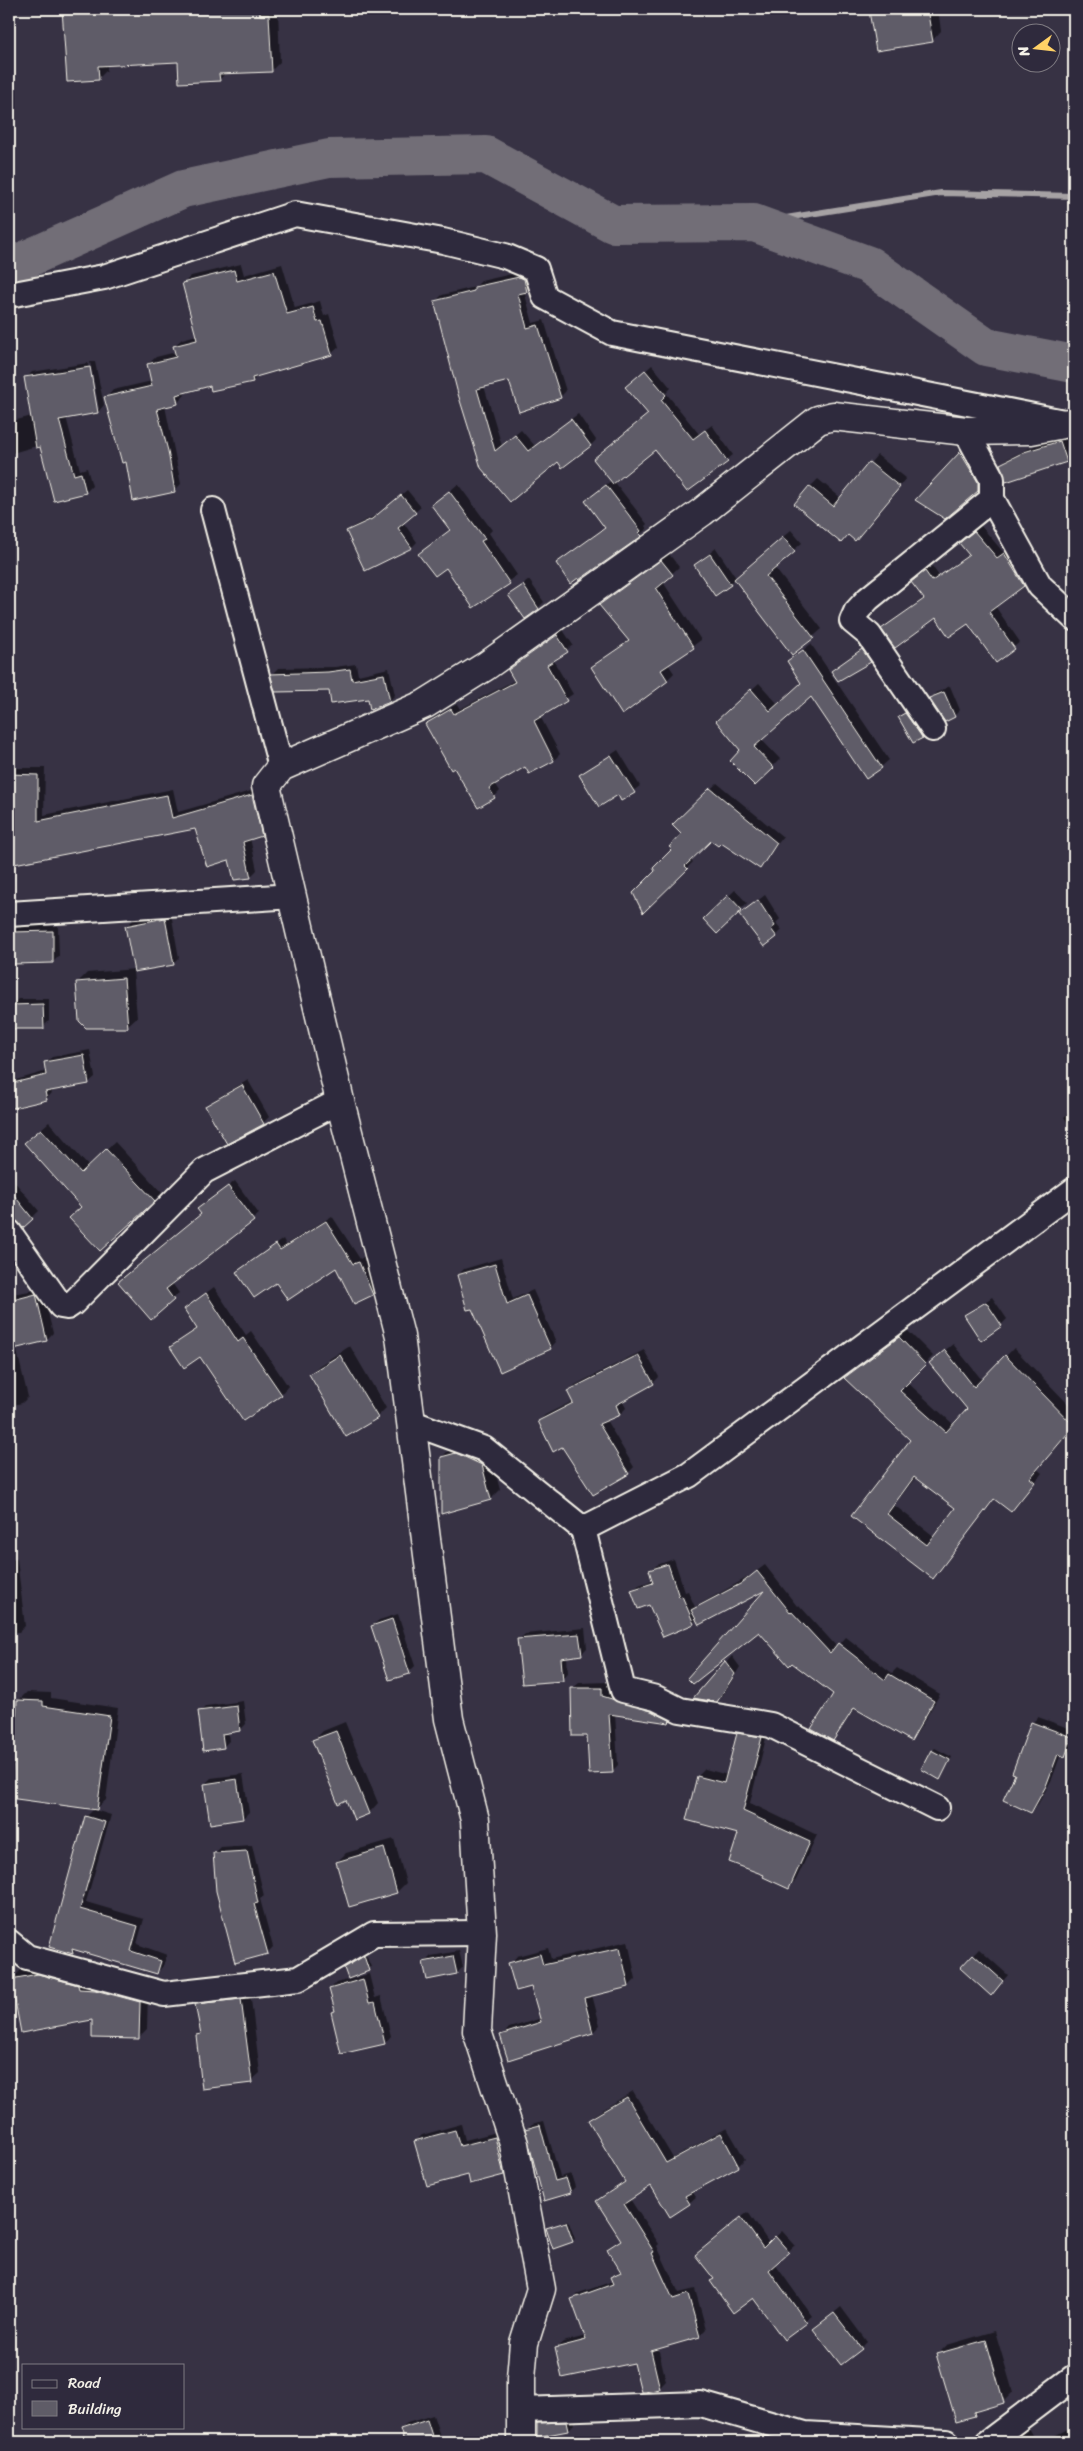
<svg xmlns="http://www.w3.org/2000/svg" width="1083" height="2451" viewBox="0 0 1083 2451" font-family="Sriracha,sans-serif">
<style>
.shadow{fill:#0007;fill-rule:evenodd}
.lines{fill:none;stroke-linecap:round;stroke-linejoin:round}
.stream{stroke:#a6a2a4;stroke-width:6}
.river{stroke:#726e77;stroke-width:38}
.building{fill:#5f5c67;stroke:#f4f1e8;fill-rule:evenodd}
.street-casing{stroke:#f4f1e8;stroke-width:28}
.secondary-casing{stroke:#f4f1e8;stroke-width:31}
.street{stroke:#2f2a3d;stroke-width:24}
.secondary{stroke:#2f2a3d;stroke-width:28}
</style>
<rect width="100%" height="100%" fill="#373244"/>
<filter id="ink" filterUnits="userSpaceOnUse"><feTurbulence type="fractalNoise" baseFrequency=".02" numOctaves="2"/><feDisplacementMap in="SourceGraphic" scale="10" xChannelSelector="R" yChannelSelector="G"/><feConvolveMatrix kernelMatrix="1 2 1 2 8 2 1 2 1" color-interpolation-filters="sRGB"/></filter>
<g filter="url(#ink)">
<!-- shadow -->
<g class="shadow">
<path d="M64,9H278L280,62L272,70L227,72L219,80L179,61L107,64V70L99,78L68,80Z"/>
<path d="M870,9H938L941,31L932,41L877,49Z"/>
<path d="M241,264L244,275L282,264L295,308L320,301L324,316L329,314L339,347L331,354L258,375L253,381L211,385L184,392L185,395L177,403L165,406L181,484L174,491L127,461L106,398L113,390L152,381L148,364L156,357L176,352L174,346L182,339L197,335L183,284L191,276Z"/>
<path d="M525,271L532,285L524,291L533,323L544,320L566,391L560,397L510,380L484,386L502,446L521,430L535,446L578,414L596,440L590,446L558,460L510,500L436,301L442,295L475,287L481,281Z"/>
<path d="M90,362H95L104,405L98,412L66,417L80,470L87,468L92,486L86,492L40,445L9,454V422L32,416L26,378L32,372L88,363L96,409H99Z"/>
<path d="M652,365L671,388L666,393L699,434L712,425L733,455L688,490L655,448L614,481L647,524L645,526L647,529L580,579L557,564L606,527L586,501L612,480L649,413L633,382Z"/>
<path d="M1066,435L1068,442L1074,440V458L1007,480L1001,465L1007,459L1032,447Z"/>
<path d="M966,447L984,484L977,490L917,500Z"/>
<path d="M877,455L906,478L855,540L810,487L818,479L841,498Z"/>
<path d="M458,484L492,530L489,533L517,575L474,606L446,566L420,554L451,529L433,505Z"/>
<path d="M407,490L421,507L403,522L417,542L412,547L366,569L348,531L354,526L379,514Z"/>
<path d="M981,526L1004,553L1010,548L1030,579L995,606L1020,642L996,661L969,622L936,616L883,629L924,598L919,576L932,566L939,576L970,554L967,537Z"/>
<path d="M791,530L802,543L774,567L822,629L793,654L735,579L730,584L695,565L716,548L736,578Z"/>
<path d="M669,554L679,567L663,582L701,640L668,664L674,673L667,680L593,667L629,640L601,605Z"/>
<path d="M529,580L544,602L538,608L510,595Z"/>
<path d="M563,630L573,645L553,660L573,694L540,716L560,754L554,760L530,773L526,765L495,783L500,791L494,797L427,724L433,718L457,704L460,709L515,680L509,670Z"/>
<path d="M811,644L889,760L881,767L811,695L761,739L780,759L755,785L742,750L725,714L759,683L778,704L802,683L788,661Z"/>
<path d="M868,644L876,655L870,661L833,671Z"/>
<path d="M356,664L358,675L389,668L395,695L389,701L330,690H276L272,674L278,668L335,667Z"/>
<path d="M950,686L960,710L954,716L930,699L936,693Z"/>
<path d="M912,708L928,731L922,737L900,717Z"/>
<path d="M618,750L640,786L622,799L618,794L581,775Z"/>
<path d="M9,768H45L44,815L173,789L178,812L258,789L268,828L261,835L250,838L257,870L250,877L196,828L11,863L15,887L9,893Z"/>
<path d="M717,783L783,837L760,867L721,842L711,839L690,859L693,862L643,911L657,871L683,834L674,825Z"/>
<path d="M735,890L747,903L717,932L705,919Z"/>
<path d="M765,895L780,919L776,923L782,930L776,936L747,909Z"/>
<path d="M171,913L179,958L173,964L133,971L137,1017L127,1026L78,982L87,973L135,969L127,926L133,920Z"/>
<path d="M19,926H58L59,956L53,962L13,933Z"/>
<path d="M18,999H49V1021L43,1027L12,1005Z"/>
<path d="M90,1050L95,1077L88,1083L52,1090V1093L46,1099L9,1110V1082L47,1071L45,1063L52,1057Z"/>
<path d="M248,1080L269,1117L263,1123L207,1107L213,1101Z"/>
<path d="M1074,1109V1133L1064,1117Z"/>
<path d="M49,1122L89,1167L115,1142L162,1193L100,1249L82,1206L33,1136Z"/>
<path d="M9,1175L39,1211L23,1226L16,1219L9,1217Z"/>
<path d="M235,1181L259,1214L172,1283L179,1293L151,1318L202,1214L198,1209Z"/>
<path d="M332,1216L360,1259L365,1256L379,1287L373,1294L355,1302L337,1266L276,1281L237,1273L283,1239L286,1245Z"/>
<path d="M501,1258L513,1299L533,1290L556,1342L550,1348L458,1275L464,1269Z"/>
<path d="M9,1280L12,1294L42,1289L53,1333L46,1340L16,1347L28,1397L22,1403L9,1406Z"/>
<path d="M214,1287L246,1335L251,1331L288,1386L281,1394L201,1355L171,1347L198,1327L185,1309Z"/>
<path d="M992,1297L1007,1319L1001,1325L966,1315Z"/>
<path d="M907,1330L933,1356L907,1382L954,1425L969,1410L939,1355L953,1344L982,1380L1014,1348L1074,1410V1428L1037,1469L1042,1473L1019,1503L1011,1511L995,1498L933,1577L853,1516L912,1440L845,1378ZM916,1477L957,1508L935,1537L894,1505Z"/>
<path d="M350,1346L386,1408L377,1417L310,1374L320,1365Z"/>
<path d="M644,1350L659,1377L653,1383L622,1400L626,1408L620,1414L606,1420L634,1467L628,1473L562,1446L539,1421L545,1415L573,1401L569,1391L575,1385Z"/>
<path d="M451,1448L491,1455L500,1490L491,1499L442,1457Z"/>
<path d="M17,1559L25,1626L19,1632H9V1560Z"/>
<path d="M674,1559L685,1592L688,1591L695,1607L750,1576L765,1565L797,1606L799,1605L837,1647L846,1637L892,1673L897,1668L940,1694L917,1733L910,1740L856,1707L833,1739L835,1694L768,1587L697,1619L693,1623L650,1604L632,1591L639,1585L654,1580L650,1571L657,1565Z"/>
<path d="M398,1614L415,1666L409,1672L372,1626L379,1620Z"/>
<path d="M585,1628L587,1648L581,1654L567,1656L568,1673L562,1679L519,1640L525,1634Z"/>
<path d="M732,1656L740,1667L723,1695L716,1701L696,1697Z"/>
<path d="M608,1682V1691L658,1705L675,1716L669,1722L615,1713L618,1765L612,1771L572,1689L579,1683Z"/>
<path d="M27,1692L51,1693V1698L118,1708L106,1800L95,1810L111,1815L86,1902L144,1919L137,1944L167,1955L163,1966L157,1973L76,1949L73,1953L51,1947L86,1817L95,1808L16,1746L9,1745V1716L18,1717V1701Z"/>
<path d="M243,1701L246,1724L240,1730L228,1732L229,1741L223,1747L200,1712L206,1706Z"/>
<path d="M1038,1717L1074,1730V1740L1071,1749L1065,1755L1061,1754L1052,1779L1037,1806L1031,1812L1017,1774L1032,1723Z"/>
<path d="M345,1722L378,1803L369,1813L355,1818L347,1799L314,1740L323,1731Z"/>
<path d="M745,1727L768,1730L750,1803L817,1835L796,1880L788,1888L766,1874L698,1776L705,1769L728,1775L738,1734Z"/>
<path d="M935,1748L952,1757L942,1775L932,1751Z"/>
<path d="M243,1774L249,1812L243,1818L205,1784L211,1778Z"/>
<path d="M394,1839L406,1883L397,1892L337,1862L346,1853Z"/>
<path d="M252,1845L264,1896L260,1899L273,1947L267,1953L215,1853L221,1847Z"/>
<path d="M628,1941L636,1979L629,1986L592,1995L600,2025L593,2032L502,2036L509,2028L542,2018L532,1985L510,1964L517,1956L548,1948L551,1959Z"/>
<path d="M979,1949L1008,1975L997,1988L961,1968Z"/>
<path d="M459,1951L463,1967L457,1973L425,1962L431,1956Z"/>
<path d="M366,1955L371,1967L368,1970L346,1968Z"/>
<path d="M47,1966L148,1993L147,2029L138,2038L12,1979L21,1970Z"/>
<path d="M369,1974L375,1998L381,1996L391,2036L385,2043L342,2053L332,2013L336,2009L330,1989L336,1983Z"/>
<path d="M250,1991L260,2073L251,2081L197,2036L202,2031L197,2005L205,1996Z"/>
<path d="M633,2091L673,2158L727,2128L745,2159L738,2166L692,2191L696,2197L689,2203L651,2184L630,2199L659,2244L657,2246L679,2293L695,2289L706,2329L700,2335L658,2347L666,2381L659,2388L635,2362L556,2348L563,2342L586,2336L572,2300L579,2293L613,2281L611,2278L621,2270L608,2249L621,2239L597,2201L625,2181L589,2120L596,2114Z"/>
<path d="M544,2121L560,2177L571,2174L575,2187L570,2192L545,2199L527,2129L532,2124Z"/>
<path d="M461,2124L465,2140L501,2131L509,2168L503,2174L416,2141L422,2135Z"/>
<path d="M748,2212L769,2243L782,2231L795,2245L775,2264L812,2316L784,2338L753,2296L715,2278L703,2249Z"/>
<path d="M568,2220L575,2239L572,2241L548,2229Z"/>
<path d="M841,2307L867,2342L861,2348L815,2329Z"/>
<path d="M995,2331L1013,2392L1003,2402L981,2408L974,2415L938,2354L947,2345Z"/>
<path d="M433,2415L442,2442H405L401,2430L407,2423Z"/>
<path d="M1074,2415V2426L1071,2418Z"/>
<path d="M572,2417L574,2424L568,2430L538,2424L544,2418Z"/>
<path d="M1074,2426V2442H1042Z"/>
<path d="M1029,2428L1037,2442H1008Z"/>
<path d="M748,2435V2442H706L711,2438Z"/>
</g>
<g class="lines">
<!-- stream -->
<path class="stream" d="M754,223L941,193L1074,196"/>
<!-- river -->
<path class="river" d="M9,267L183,189L329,158L486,155L613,224L754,223L869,265L986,347L1074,364"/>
</g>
<!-- building -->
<g class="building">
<path d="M62,9H260V15H269L272,72L219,74L220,81L179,83L178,62L98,66L99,80L67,82Z"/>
<path d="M881,9H927L933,42L876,51L869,11Z"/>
<path d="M234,270L237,281L274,271L287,314L313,307L317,322L322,321L332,355L252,378L253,382L211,391L210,386L176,395L178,404L157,409L168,451L175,492L133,501L126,462L122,463L104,397L152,386L147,364L176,357L173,346L197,340L182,283Z"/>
<path d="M519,277L524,279L527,292L518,294L527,328L538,325L561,398L519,412L509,381L477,389L495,451L515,435L528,451L571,419L591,446L562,468L558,462L510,502L481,468L458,394L434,301L474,291V287Z"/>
<path d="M90,367L98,413L59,420L74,475L81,473L86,493L54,501L40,447L36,448L24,377Z"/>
<path d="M645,370L666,395L661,400L693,439L705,430L728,462L687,492L655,450L613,484L593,459L648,414L625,387Z"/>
<path d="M1060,441L1067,462L1006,482L1000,464L1024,452Z"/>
<path d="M960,452L978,482V491L945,519L915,500Z"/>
<path d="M869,462L900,487L855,541L848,535L841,543L794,504L809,486L833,506Z"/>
<path d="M606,485L641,531L639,533L642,536L579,580L578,578L570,584L556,563L605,528L585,501Z"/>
<path d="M449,491L485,539L481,541L510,584L473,608L446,568L435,576L418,554L450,530L431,505Z"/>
<path d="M401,495L416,513L398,528L412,548L365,571L346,531L372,519Z"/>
<path d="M974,531L997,558L1004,553L1024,586L989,612L1015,649L996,663L968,624L949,637L936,618L895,648L881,629L924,599L911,582L925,571L932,581L969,555L959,543Z"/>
<path d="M783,537L795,552L766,576L814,638L792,655L734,579Z"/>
<path d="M710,554L731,585L715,596L694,565Z"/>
<path d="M661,560L673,575L656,589L694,648L661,670L668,681L622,715L591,667L629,641L599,605Z"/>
<path d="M523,585L539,609L525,619L508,595Z"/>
<path d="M557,635L568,652L547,665L567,701L534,721L554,761L529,774L525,767L489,788L495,798L478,808L454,768L451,770L425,724L451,709L454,714L515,682L508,670Z"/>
<path d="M862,649L871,662L838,681L831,671Z"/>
<path d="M803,650L882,768L866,779L811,697L754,747L774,768L755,786L730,761L740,750L716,721L751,689L770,711L801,683L787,661Z"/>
<path d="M350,669L352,680L384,674L390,702L370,710L368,699L331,704L329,691L275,692L270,674L328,672Z"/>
<path d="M944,692L955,717L945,722L929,698Z"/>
<path d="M905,713L923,738L913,743L898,717Z"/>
<path d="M611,755L635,793L621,801L618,795L599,807L579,775Z"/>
<path d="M9,774L38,775V821L167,795L172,818L252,795L262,836L243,842L251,878L234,880L229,860L207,867L195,829L9,865Z"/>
<path d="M710,788L777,843L760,869L721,843L718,846L711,841L685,866L688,869L643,913L633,893L655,871L653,868L672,849L669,847L681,834L672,825Z"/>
<path d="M728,895L742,910L717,934L703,919Z"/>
<path d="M758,900L775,926L771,929L777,937L764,947L739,914Z"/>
<path d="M165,918L174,965L134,972L125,926Z"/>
<path d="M53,931V963L13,964L12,932Z"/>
<path d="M124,978L128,1028H86L79,1021L76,982Z"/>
<path d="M43,1004L44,1029H11V1005Z"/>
<path d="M84,1055L89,1084L45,1092L47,1100L9,1109V1084L46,1075L44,1062Z"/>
<path d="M242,1085L264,1124L227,1144L205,1106Z"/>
<path d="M41,1129L81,1173L106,1149L155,1201L100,1251L69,1218L81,1207L24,1143Z"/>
<path d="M228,1186L254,1221L166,1289L174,1300L151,1320L118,1282L201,1214L197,1209Z"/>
<path d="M9,1189L33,1219L23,1228L15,1220L9,1218Z"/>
<path d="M326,1221L353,1264L359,1262L373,1295L354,1304L336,1268L288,1300L276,1283L254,1298L236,1272L276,1244L280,1250Z"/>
<path d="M495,1264L507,1304L527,1295L551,1349L500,1372L472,1309L467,1310L457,1275Z"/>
<path d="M206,1293L238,1342L243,1338L282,1395L243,1421L200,1357L184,1368L170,1347L197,1329L184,1309Z"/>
<path d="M36,1294L47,1341L9,1350V1301Z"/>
<path d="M986,1302L1002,1326L981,1341L964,1315Z"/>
<path d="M899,1337L926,1365L900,1391L946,1432L967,1409L929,1363L945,1350L974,1387L1005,1355L1074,1426L1030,1478L1035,1482L1011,1512L994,1499L933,1579L851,1516L910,1440L844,1378ZM914,1477L955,1508L927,1545L887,1514Z"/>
<path d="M340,1355L378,1418L346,1437L309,1374Z"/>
<path d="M638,1355L654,1384L616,1405L620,1415L599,1424L629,1474L593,1495L562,1447L553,1452L538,1421L573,1403L567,1391Z"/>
<path d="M456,1453L482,1465L491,1500L441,1514V1457Z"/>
<path d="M668,1564L679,1597L682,1596L694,1624L663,1637L649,1605L638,1609L631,1590L653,1583L649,1570Z"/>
<path d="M757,1571L790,1612L791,1611L830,1653L838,1643L885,1680L889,1674L934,1701L911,1741L854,1708L833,1741L811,1729L833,1694L792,1663L789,1666L759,1632L693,1684L687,1678L764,1591L699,1625L691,1610L742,1583Z"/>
<path d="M392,1619L410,1674L389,1680L371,1626Z"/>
<path d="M579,1634L582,1655L561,1658L563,1681L522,1684L517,1639Z"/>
<path d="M725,1661L735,1674L717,1702L693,1698Z"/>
<path d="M571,1688H602V1696L651,1711L670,1720L669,1723L609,1714L613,1773L589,1774L587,1736H572Z"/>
<path d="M17,1700L43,1701V1706L110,1716L97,1810L9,1798L14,1747H9V1726L16,1727Z"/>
<path d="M237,1706L240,1731L222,1734L224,1748L203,1751L198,1711Z"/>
<path d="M1031,1722L1072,1737L1065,1757L1058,1754L1046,1786L1031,1813L1003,1800L1015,1774L1012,1773Z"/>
<path d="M336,1731L369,1814L354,1820L346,1800L338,1804L312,1740Z"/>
<path d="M737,1733L762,1737L743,1811L810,1842L789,1889L763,1877L764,1875L729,1862L738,1834L686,1820L697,1776L724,1783Z"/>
<path d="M931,1750L950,1760L940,1780L921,1769Z"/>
<path d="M237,1779L243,1819L210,1824L204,1784Z"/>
<path d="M85,1816L105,1822L80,1909L138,1926L131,1951L161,1961L157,1974L72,1949L73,1954L49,1947Z"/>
<path d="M384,1848L397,1893L349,1907L336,1862Z"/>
<path d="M247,1851L258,1903L254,1904L268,1954L235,1963L216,1891L213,1853Z"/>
<path d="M620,1948L629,1987L584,1998L593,2033L508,2060L500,2035L541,2022L531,1987L516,1991L508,1963L540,1954L543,1965Z"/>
<path d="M973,1954L1003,1981L991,1996L960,1968Z"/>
<path d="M364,1956L369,1971L348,1979L344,1968Z"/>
<path d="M453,1956L457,1974L427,1980L423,1962Z"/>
<path d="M38,1974L78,1985L79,1989L95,1990L140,2002L139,2039L92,2038V2020L21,2033L11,1979Z"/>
<path d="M363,1979L369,2003L375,2002L385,2044L341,2054L331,2012L335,2011L329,1989Z"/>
<path d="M241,1999L252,2083L202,2089L196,2035L201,2034L195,2004Z"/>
<path d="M627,2097L666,2163L721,2133L739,2167L685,2196L690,2204L670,2217L651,2186L624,2204L654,2252L652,2253L673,2299L688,2294L700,2337L651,2351L660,2389L645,2392H641L634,2363L562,2378L555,2348L586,2340L571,2299L613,2284L610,2277L621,2272L607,2249L621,2240L596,2201L625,2182L588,2120Z"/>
<path d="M540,2125L555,2181L566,2178L571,2193L544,2201L525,2129Z"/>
<path d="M455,2130L460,2146L495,2137L504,2175L470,2184L468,2175L427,2186L414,2141Z"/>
<path d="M741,2217L763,2248L775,2236L789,2252L769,2270L807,2323L784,2340L753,2298L733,2313L710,2281L714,2279L695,2255Z"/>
<path d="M566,2222L573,2242L553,2249L546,2228Z"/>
<path d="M834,2313L862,2349L841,2365L813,2329Z"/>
<path d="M986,2340L1004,2403L974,2412L975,2416L956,2421L936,2354Z"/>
<path d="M427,2420L434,2442H404L400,2429Z"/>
<path d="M566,2422L568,2431L537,2437V2423Z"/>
</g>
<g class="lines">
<!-- street casing -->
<g class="street-casing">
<g id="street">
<path d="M9,295L104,277L295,214L443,241L505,256L536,269L545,297L612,333L1064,422"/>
<path d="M966,431L992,479V499L1040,586L1074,618"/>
<path d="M213,510L281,767"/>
<path d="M933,729L869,635L852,621L856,612L868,599L992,499"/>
<path d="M9,914L293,896"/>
<path d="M9,1232L61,1306L67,1307L73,1303L204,1171L340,1101"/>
<path d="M410,1422L484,1449L583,1529L689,1475L1074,1190"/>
<path d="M583,1529L623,1690L656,1698L680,1710L771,1725L937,1808"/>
<path d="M9,1942L27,1957L164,1994L298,1979L374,1934L482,1933"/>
<path d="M521,2410L701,2404L805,2434L946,2442"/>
<path d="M988,2442L1074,2377"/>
</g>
</g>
<!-- secondary casing -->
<g class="secondary-casing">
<path id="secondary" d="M521,2442V2378L524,2343L541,2289L514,2144L477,2031L482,1933L475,1820L449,1719L400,1336L340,1101L266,786L281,767L425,704L486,666L702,512L818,420L833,416L966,431L1031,430L1074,422"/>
</g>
<!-- street -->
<use href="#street" class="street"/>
<!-- secondary -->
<use href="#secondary" class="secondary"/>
</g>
</g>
<!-- margin -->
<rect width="1083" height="2451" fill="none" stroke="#2f2a3d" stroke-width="30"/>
<rect x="15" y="15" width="1053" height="2421" fill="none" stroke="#f4f1e8" stroke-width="2" filter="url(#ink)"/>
<!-- legend -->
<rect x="22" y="2364" width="162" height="65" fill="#2f2a3d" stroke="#7e7a81"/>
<rect x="32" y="2380" width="25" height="8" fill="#2f2a3d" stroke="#7e7a81"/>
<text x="68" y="2388" font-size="15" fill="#f4f1e8">Road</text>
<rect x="32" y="2401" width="25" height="15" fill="#5f5c67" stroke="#7e7a81"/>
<text x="68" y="2414" font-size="15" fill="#f4f1e8">Building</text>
<!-- north arrow -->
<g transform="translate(1036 48) rotate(255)"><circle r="24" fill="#2f2a3d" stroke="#7e7a81"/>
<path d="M0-4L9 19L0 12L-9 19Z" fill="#ffd166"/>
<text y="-8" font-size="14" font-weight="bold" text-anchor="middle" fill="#f4f1e8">N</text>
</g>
</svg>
